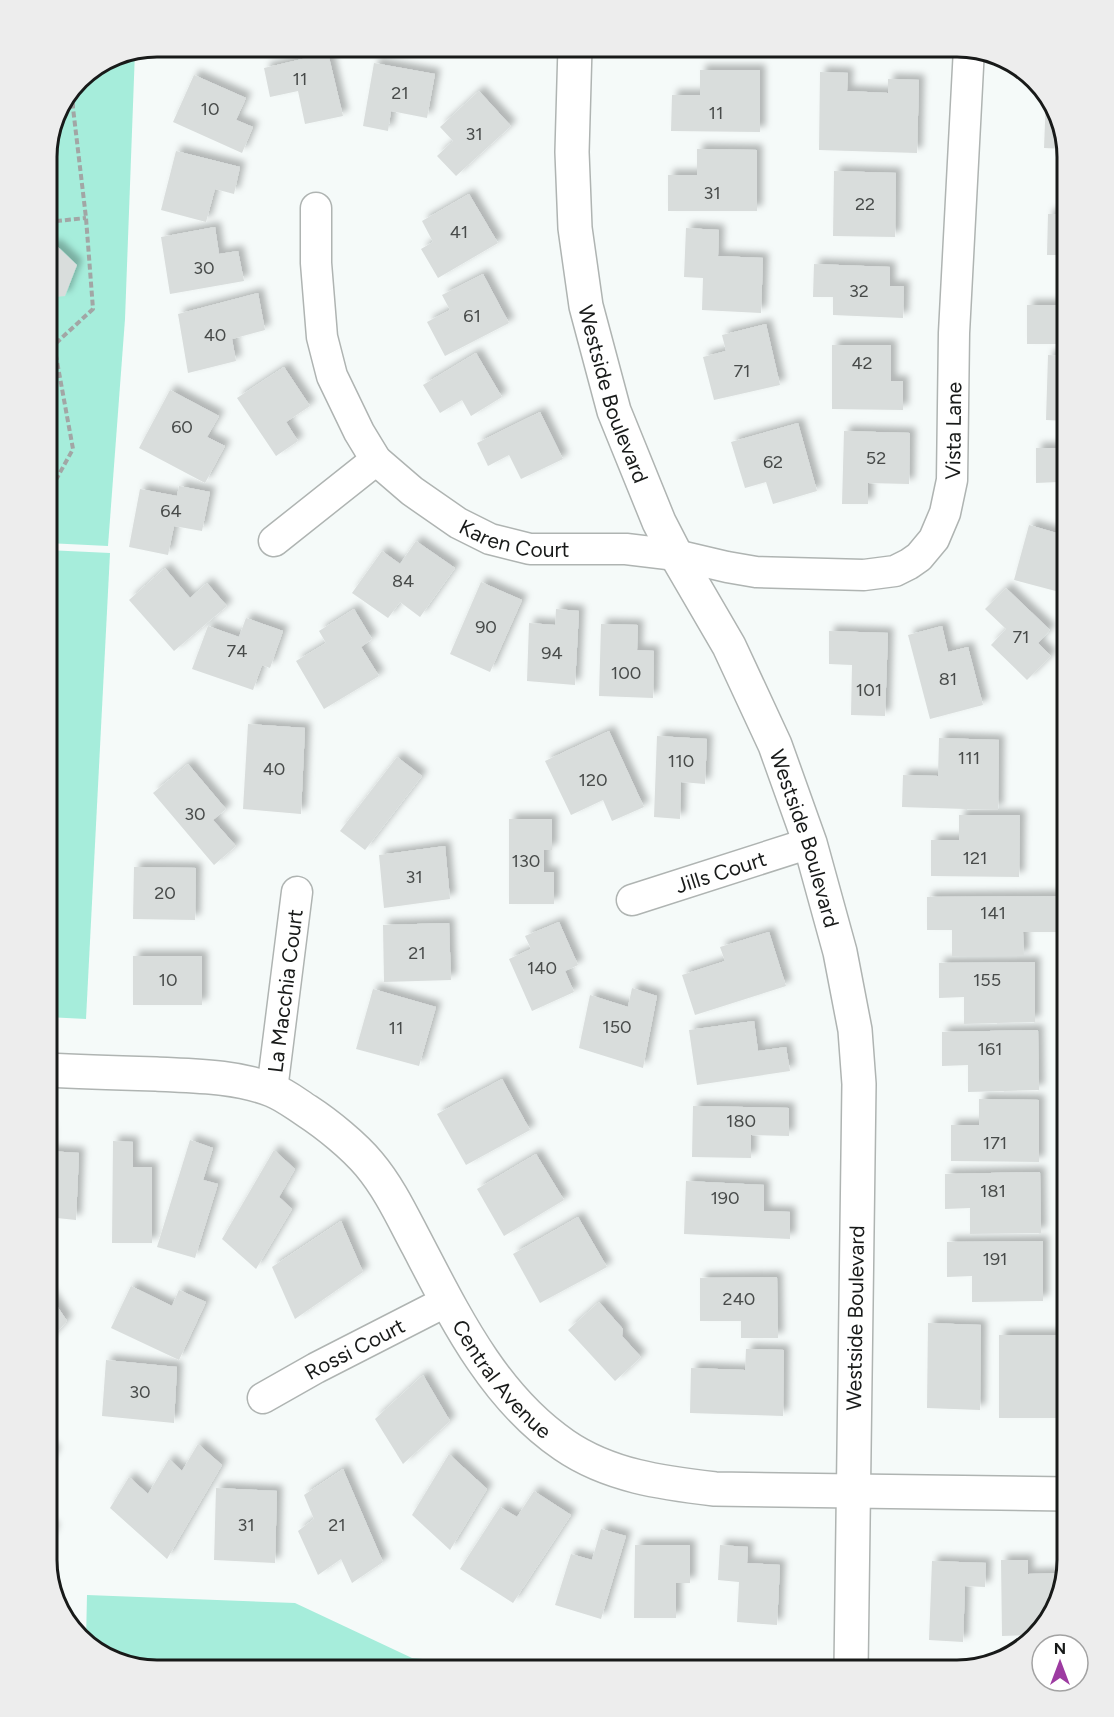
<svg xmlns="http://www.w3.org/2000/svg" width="1114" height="1717" viewBox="0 0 1114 1717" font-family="Figtree,sans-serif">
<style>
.green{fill:#a6eddb}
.building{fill:#d9dddc;filter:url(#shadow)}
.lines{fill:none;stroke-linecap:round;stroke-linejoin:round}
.minor-casing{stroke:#afb4b2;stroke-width:33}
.tertiary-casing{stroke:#afb4b2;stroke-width:36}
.path{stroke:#a2a6a5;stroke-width:4;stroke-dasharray:6 3;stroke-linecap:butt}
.minor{stroke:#fff;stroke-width:30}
.tertiary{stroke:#fff;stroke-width:33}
.labels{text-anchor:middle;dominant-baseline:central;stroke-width:4.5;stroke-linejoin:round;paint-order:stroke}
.number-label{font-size:18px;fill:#484b4a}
.street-label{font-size:21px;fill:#181a19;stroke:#fff}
.rim{fill:none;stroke:#181a19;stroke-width:3}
</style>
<defs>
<filter id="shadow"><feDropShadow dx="5.5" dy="-5.5" stdDeviation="3" flood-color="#0004"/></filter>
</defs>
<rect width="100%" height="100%" fill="#f5faf9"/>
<!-- green -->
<g class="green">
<path d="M135,51L125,319L108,546L47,543V150L79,79L115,55Z"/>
<path d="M47,550L110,553L86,1019L47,1017Z"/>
<path d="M87,1595L295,1603L412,1658L544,1670H150L96,1652L86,1641Z"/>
</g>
<!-- building -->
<g class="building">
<path d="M328,53L343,116L305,124L298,91L270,97L264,68Z"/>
<path d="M374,63L435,74L427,118L391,111L388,131L363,126Z"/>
<path d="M700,70H760V132L671,131L672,95H700Z"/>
<path d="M820,72L848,73L847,91L888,93V79L919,80L917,153L819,150Z"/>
<path d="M194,75L246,98L236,120L253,127L242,153L173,122Z"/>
<path d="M479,91L511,126L456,176L437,156L453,141L440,127Z"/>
<path d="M1046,97L1056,108L1066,149L1044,148Z"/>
<path d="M697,149L757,150V211H668V175H697Z"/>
<path d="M176,151L240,167L234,194L215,189L206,222L161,210Z"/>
<path d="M834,171L896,173L895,237L833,236Z"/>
<path d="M469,194L498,243L438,278L421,249L433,242L422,221Z"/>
<path d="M1048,214H1067V255H1047Z"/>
<path d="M215,227L219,254L238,251L244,281L170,294L161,237Z"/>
<path d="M686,228L719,230L718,256L763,258L761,313L702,310L703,278L684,277Z"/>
<path d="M56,245L77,265L65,296L47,298V246Z"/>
<path d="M814,264L890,267V286H904L903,318L833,315V297H813Z"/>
<path d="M483,274L509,323L445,356L427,322L450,310L442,295Z"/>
<path d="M1056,281H1067V344H1027V305H1056Z"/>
<path d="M258,293L265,330L232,339L236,361L188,373L178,314Z"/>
<path d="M766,324L780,385L714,400L703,357L726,351L722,335Z"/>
<path d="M832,345H891V381H903V410L832,409Z"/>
<path d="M476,353L502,397L471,416L462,400L440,413L423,385Z"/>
<path d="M1048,355L1067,356V421L1046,420Z"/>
<path d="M284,367L310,406L286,422L298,441L276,456L237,398Z"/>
<path d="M170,390L219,416L207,437L225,446L205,483L139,448Z"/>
<path d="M540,412L563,459L521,479L509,455L488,466L477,443Z"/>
<path d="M798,423L817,491L773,504L766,482L745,488L731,442Z"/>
<path d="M844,431L910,433L909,484L868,483V504H842Z"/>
<path d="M1036,448H1067V514H1058V482L1036,483Z"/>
<path d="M179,486L210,492L202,531L174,526L168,555L129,547L140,489L177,496Z"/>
<path d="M1029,525L1067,536V594L1014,580Z"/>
<path d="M416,541L455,568L420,617L400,602L388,618L352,593L382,551L400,564Z"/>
<path d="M165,568L190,598L207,583L227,606L174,651L129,600Z"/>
<path d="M481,582L522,600L490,672L450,654Z"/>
<path d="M1006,588L1050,630L1038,643L1051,656L1027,680L991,645L1006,629L985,609Z"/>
<path d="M354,609L372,639L361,647L379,676L324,709L296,661L326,643L319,631Z"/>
<path d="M556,609L579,611L575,685L527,681L529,623L555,625Z"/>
<path d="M246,618L283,631L270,668L262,665L253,690L192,669L208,626L239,637Z"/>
<path d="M601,624L638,625L637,650L654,651L653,698L599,696Z"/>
<path d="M942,626L948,652L968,647L983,705L930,719L908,635Z"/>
<path d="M829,631L888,633L885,716L851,715L852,665L829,664Z"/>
<path d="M248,724L305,728L301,814L243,809Z"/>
<path d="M609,731L644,807L612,821L603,800L571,815L545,761Z"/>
<path d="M657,736L707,739L705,784L681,782L680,819L654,817Z"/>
<path d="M939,738L999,740L998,810L902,807L903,775L938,776Z"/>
<path d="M397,757L422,776L365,850L340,831Z"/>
<path d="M188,764L226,809L213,820L236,846L214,865L153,793Z"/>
<path d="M959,815H1020L1019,877L931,876V840H959Z"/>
<path d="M509,819H552V850H544V872H554V904H509Z"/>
<path d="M445,846L450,899L384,908L379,855Z"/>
<path d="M134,867L196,868L195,920L133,919Z"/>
<path d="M1059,896L1060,932H1023L1024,956H952V930H927V897Z"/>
<path d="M559,922L578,965L565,971L574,992L532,1011L509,959L531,949L525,936Z"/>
<path d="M449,923L451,980L384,982L383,925Z"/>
<path d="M769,932L786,986L695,1015L682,975L725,961L720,947Z"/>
<rect x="133" y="956" width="69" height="49"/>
<path d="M1035,962V1022L964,1024V997L939,998V963Z"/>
<path d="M632,988L657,996L643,1068L579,1048L590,995L628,1007Z"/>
<path d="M373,989L436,1007L419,1066L356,1049Z"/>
<path d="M754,1021L758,1051L786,1047L790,1071L697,1085L689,1030Z"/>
<path d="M1038,1030L1039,1090L968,1092V1065L942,1066V1032Z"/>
<path d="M502,1079L530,1130L466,1165L437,1114Z"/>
<path d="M979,1099L1039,1100V1162L951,1161V1125H979Z"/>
<path d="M693,1106L789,1108V1136L751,1135V1158L692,1157Z"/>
<path d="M47,1130L49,1131V1151L79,1153L76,1220L47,1217Z"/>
<path d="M190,1140L213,1148L203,1180L218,1184L195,1258L157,1247Z"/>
<path d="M113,1141L133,1142V1167H152V1243H112Z"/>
<path d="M274,1150L295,1169L279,1197L292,1209L256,1269L222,1239Z"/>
<path d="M536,1154L564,1200L504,1236L477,1189Z"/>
<path d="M1040,1172L1041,1233L970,1234V1208L945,1209V1174Z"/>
<path d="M686,1181L764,1185V1211L790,1212V1239L684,1234Z"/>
<path d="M578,1217L607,1267L540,1303L513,1254Z"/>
<path d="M341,1221L363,1272L295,1319L272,1267Z"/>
<path d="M1043,1241V1301L972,1302V1276L947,1277V1242Z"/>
<path d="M777,1277L778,1338H741V1321H700V1278Z"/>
<path d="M131,1286L172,1306L179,1290L206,1302L179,1360L111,1328Z"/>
<path d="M47,1291L67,1321L47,1343Z"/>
<path d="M599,1302L623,1329L622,1336L641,1357L615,1381L568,1330Z"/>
<path d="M928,1323L981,1325L980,1410L927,1408Z"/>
<rect x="999" y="1335" width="60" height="83"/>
<path d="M746,1349L784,1350L783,1416L690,1413L691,1368L745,1370Z"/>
<path d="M106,1360L177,1367L174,1423L102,1416Z"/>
<path d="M423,1375L450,1421L403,1464L375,1419Z"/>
<path d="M198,1444L222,1465L167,1559L110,1508L129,1477L148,1494L169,1459L182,1471Z"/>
<path d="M47,1445L55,1452L47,1467Z"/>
<path d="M449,1454L487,1489L450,1550L412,1515Z"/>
<path d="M343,1469L383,1562L352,1583L341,1559L318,1575L298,1531L314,1519L304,1495Z"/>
<path d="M216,1488L277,1491L275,1563L214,1560Z"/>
<path d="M534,1491L571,1515L513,1603L460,1569L500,1507L517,1517Z"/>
<path d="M47,1523L54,1529L47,1544Z"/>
<path d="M601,1529L626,1536L601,1619L555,1605L571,1554L592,1560Z"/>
<path d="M635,1545H690V1583H676V1618H634Z"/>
<path d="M720,1545L748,1547L747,1563L780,1565L777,1625L737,1622L739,1582L718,1580Z"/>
<path d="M1001,1560H1028V1574L1064,1573L1049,1621L1033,1635L1002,1636Z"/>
<path d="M932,1561L986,1563L985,1587L965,1586L963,1642L929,1640Z"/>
</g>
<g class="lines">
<!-- minor casing -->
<g class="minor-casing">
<g id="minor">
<path id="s1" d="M316,208V263L322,337L332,376L359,432L376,460L412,491L458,523L490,539L530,549H626L676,555L727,567L756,572L864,575L895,571L909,564L919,557L934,539L945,513L952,480L954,333L969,48"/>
<path d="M274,541L376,460"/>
<path id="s2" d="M632,900L810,843"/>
<path id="s3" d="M272,1090L297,892"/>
<path id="s4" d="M263,1398L316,1368L447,1301"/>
</g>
</g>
<!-- tertiary casing -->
<g class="tertiary-casing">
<g id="tertiary">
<path id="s5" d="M575,47L572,152L575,228L586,306L614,411L659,522L676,555L729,646L775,745L810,843L840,952L855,1030L859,1084L851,1670"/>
<path id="s6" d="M47,1070C83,1072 119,1073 156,1074C194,1076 236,1076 272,1090C285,1095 296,1104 307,1111C327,1124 354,1146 369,1164C390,1189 403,1218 418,1246C456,1319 494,1397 564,1445C609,1476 663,1483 715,1489L1067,1494"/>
</g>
</g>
<!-- path -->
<g class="path">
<path d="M47,222L86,218"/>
<path d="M47,496L73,449L54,345L93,309L86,218L73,108V92"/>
</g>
<!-- minor -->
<use href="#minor" class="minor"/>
<!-- tertiary -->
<use href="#tertiary" class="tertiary"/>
</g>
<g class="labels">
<!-- number labels -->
<g class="number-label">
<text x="300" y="79">11</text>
<text x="400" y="93">21</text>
<text x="210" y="109">10</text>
<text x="716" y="113">11</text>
<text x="474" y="134">31</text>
<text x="712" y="193">31</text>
<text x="865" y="204">22</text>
<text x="459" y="232">41</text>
<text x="204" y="268">30</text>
<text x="859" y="291">32</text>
<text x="472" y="316">61</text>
<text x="215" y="335">40</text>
<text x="862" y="363">42</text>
<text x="742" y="371">71</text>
<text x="182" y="427">60</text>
<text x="876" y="458">52</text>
<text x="773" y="462">62</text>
<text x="171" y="511">64</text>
<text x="403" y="581">84</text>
<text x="486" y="627">90</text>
<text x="1021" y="637">71</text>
<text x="237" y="651">74</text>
<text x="552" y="653">94</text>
<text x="626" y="673">100</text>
<text x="948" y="679">81</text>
<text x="869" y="690">101</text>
<text x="969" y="758">111</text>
<text x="681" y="761">110</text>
<text x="274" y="769">40</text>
<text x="593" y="780">120</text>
<text x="195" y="814">30</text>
<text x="975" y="858">121</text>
<text x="526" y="861">130</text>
<text x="414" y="877">31</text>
<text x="165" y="893">20</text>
<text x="993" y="913">141</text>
<text x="417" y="953">21</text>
<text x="542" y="968">140</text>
<text x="168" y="980">10</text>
<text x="987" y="980">155</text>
<text x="617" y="1027">150</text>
<text x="396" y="1028">11</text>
<text x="990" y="1049">161</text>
<text x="741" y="1121">180</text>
<text x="995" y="1143">171</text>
<text x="993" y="1191">181</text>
<text x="725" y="1198">190</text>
<text x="995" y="1259">191</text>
<text x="739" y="1299">240</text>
<text x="140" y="1392">30</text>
<text x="246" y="1525">31</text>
<text x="337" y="1525">21</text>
</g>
<!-- street labels -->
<g class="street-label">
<text stroke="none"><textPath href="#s5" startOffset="352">Westside Boulevard</textPath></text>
<text stroke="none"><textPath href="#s1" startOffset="975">Vista Lane</textPath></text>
<text stroke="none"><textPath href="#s1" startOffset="428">Karen Court</textPath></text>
<text stroke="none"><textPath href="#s5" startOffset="838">Westside Boulevard</textPath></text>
<text stroke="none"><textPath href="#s2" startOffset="93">Jills Court</textPath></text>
<text stroke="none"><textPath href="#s3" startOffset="100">La Macchia Court</textPath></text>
<text transform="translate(855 1318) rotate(-89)">Westside Boulevard</text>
<text stroke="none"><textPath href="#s4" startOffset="104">Rossi Court</textPath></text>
<text stroke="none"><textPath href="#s6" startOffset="603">Central Avenue</textPath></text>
</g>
</g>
<!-- crop -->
<path d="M0 0H1114V1717H0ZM157 57H957A100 100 0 0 1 1057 157V1560A100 100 0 0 1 957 1660H157A100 100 0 0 1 57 1560V157A100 100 0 0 1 157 57Z" fill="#ededed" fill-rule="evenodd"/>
<path class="rim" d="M157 57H957A100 100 0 0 1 1057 157V1560A100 100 0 0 1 957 1660H157A100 100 0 0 1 57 1560V157A100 100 0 0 1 157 57Z"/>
<!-- north arrow -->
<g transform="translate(1060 1663)"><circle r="28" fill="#ffffff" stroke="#a3a3a3" stroke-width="1.5"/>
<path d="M0-4.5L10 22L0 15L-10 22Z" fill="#9d3ba1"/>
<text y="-9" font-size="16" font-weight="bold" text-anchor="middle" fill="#181a19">N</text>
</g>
</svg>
